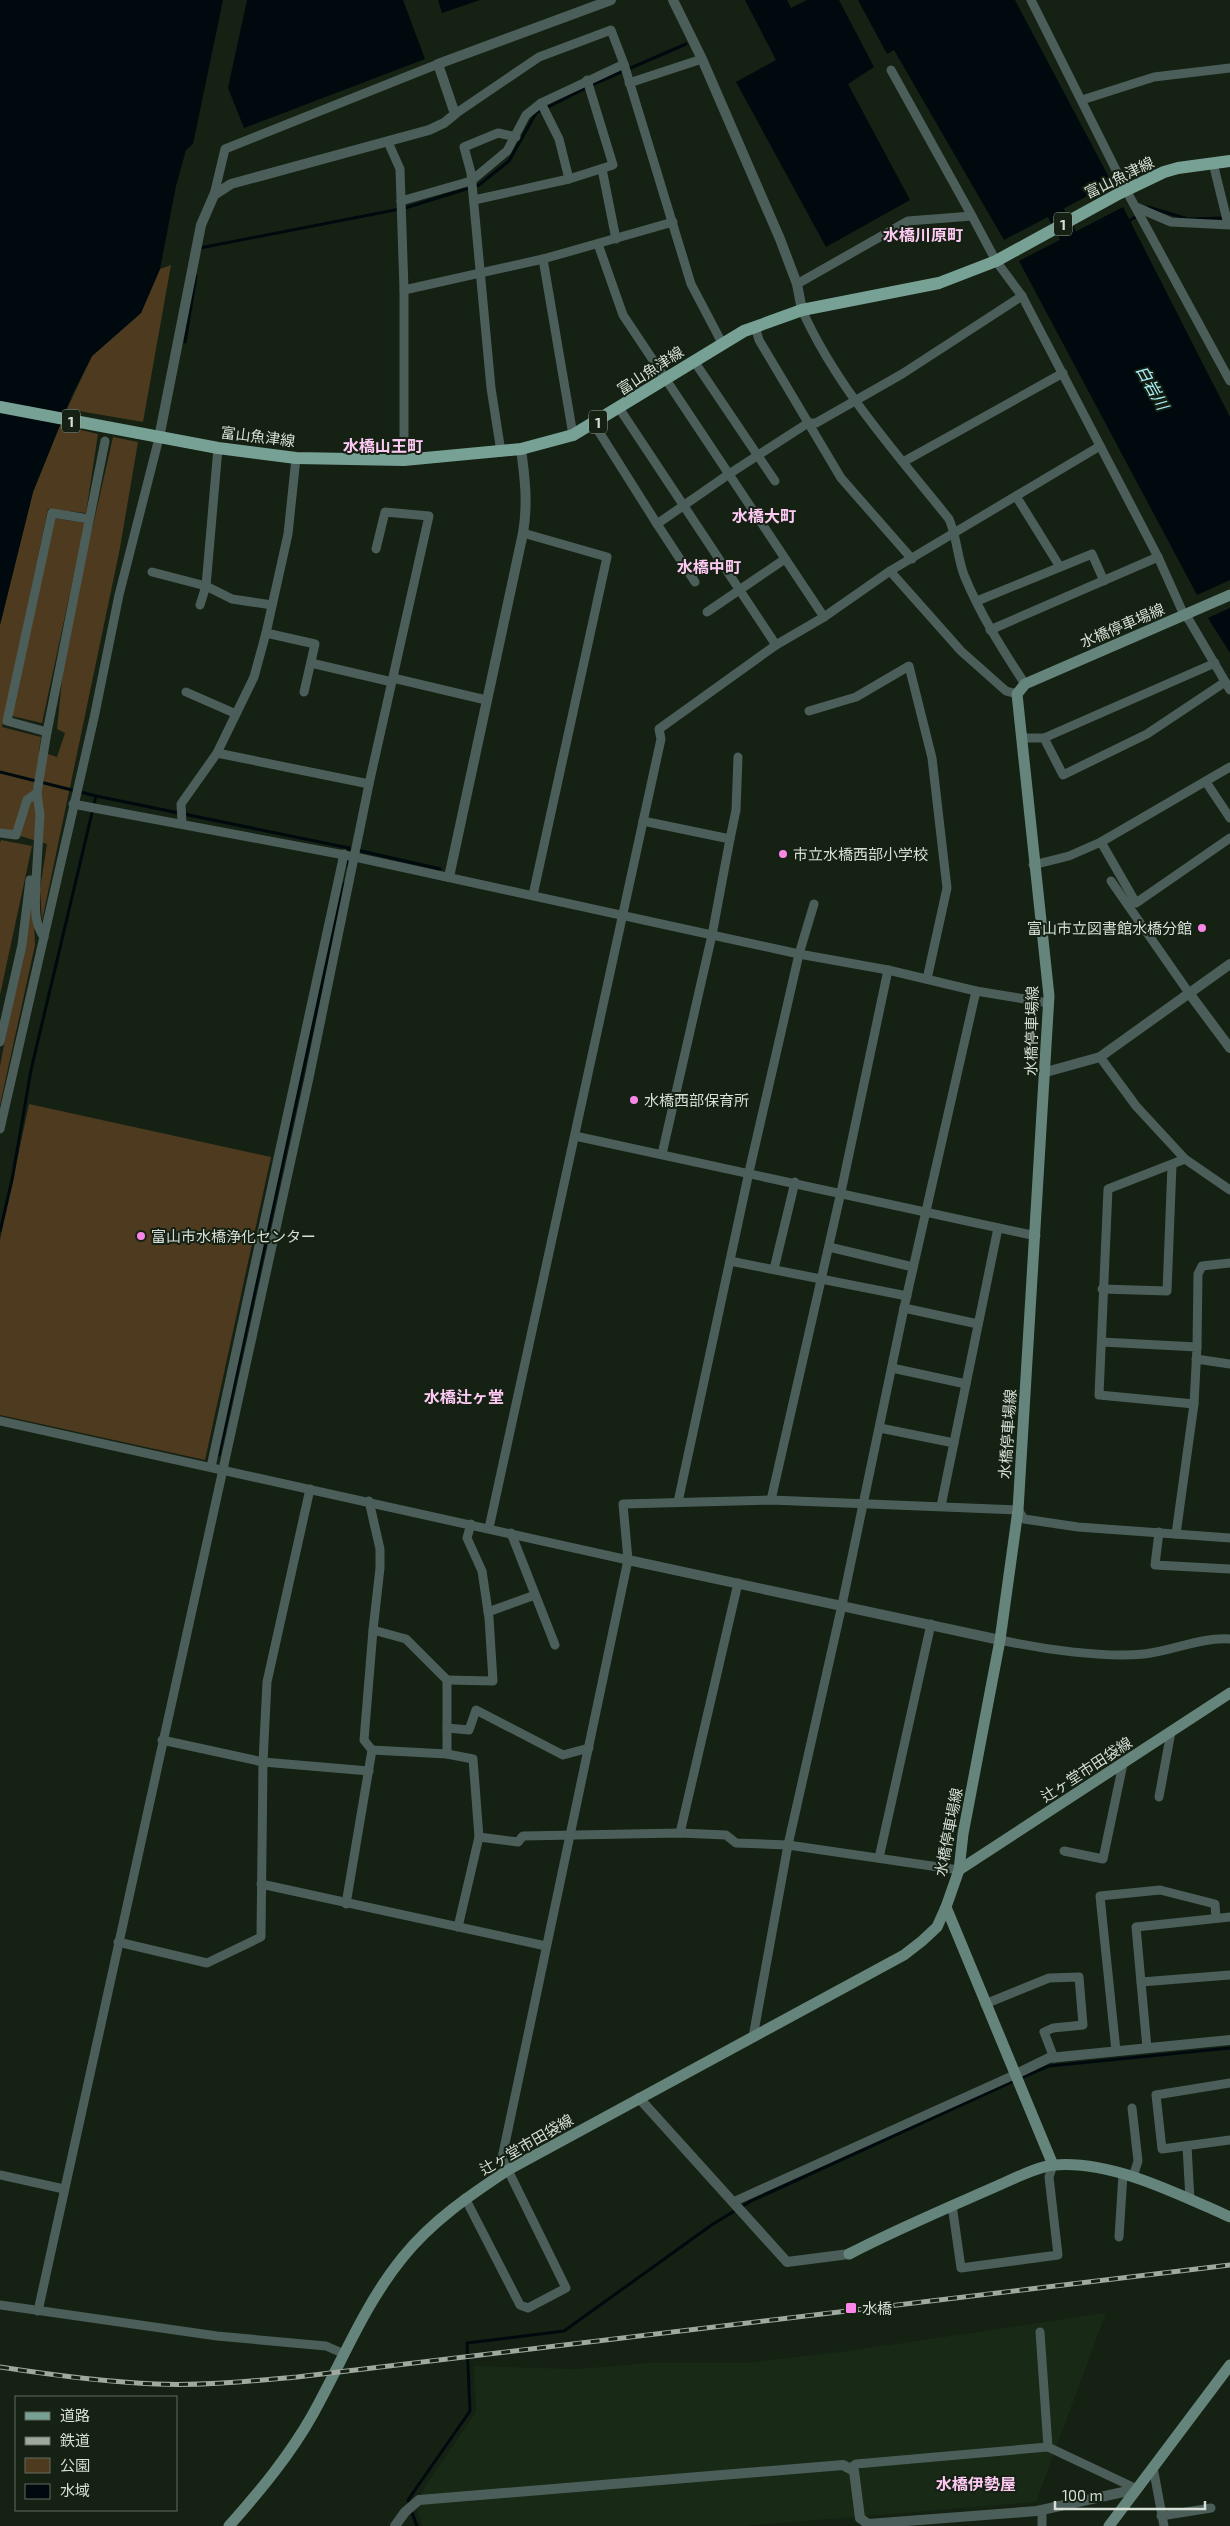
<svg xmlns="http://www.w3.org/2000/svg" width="1230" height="2526" viewBox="0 0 1230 2526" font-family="'Exo 2','Noto Sans JP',sans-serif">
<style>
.built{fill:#182916}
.green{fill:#4d3a1f}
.water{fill:#00090e}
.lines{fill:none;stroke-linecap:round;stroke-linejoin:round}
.stream{stroke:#00090e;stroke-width:3}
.river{stroke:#00090e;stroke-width:18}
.minor{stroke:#4b5e59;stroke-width:9}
.tertiary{stroke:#4b5e59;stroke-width:10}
.secondary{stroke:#65847b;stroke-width:11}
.primary{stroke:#78a196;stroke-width:12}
.rail-casing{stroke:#9fa99e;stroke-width:5}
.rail{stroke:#142113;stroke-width:3;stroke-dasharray:9;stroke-linecap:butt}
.poi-dot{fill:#f987e8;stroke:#142113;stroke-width:2}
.labels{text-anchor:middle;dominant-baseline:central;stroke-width:4;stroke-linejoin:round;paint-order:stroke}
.shield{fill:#142113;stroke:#9ca69c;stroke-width:1}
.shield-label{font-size:14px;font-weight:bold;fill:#d7dfd6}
.street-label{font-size:15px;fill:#d7dfd6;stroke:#142113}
.poi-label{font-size:15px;fill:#d7dfd6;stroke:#142113;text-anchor:start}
.neighbourhood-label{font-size:16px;font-weight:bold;fill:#fecaf4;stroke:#142113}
.water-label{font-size:16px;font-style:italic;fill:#aceffb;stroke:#142113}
</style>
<rect width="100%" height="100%" fill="#142113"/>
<!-- built -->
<path class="built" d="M1106,2313L1036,2502L744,2526H423L418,2513L422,2491L476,2412L474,2366L577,2369L648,2363H746L848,2351Z"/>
<!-- green -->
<g class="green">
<path d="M171,265L143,422L67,409L92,356L141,313L160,269Z"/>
<path d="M60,425L98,434L86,513L48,509L2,727L41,737L39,751L57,757L65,733L57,729L63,669L77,596L113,437L138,442L120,548L42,921L40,889L47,844L0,830V625L33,492Z"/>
<path d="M54,518L85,523L42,723L12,716Z"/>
<path d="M1,840L32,846L0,995V843Z"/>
<path d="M33,897L35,945L0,1105V1066Z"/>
<path d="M29,1104L271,1157L205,1460L0,1415V1240Z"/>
</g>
<!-- water -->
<g class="water">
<path d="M0,0H223L193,144L186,150L176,186L160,269L141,313L92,356L73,393L33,492L0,625Z"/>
<path d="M247,0H403L425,59L244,128L228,88Z"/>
<path d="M438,0H480L442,13Z"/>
<path d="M745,0H787L791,8L807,0H839L874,67L848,84L910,200L826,247L736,82L776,60Z"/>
<path d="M858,0H1015L1112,183L1004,240L894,50L887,54Z"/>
<path d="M1123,207L1230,417V580L1197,595L1019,261Z"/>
<path d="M1230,608V653L1208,618Z"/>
</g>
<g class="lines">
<!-- stream -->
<g class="stream">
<path d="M1146,209L1148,207L1188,219L1224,218"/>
<path d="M1127,222L1139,215"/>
<path d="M200,250V248L405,208L479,185L509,161L536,113L596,83L686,44"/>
<path d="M185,342L196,276"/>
<path d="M0,772L96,796L349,848"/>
<path d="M357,850L440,869"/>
<path d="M348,866L349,848"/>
<path d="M0,1231L12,1180L31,1070L96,796"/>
<path d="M219,1455L344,884"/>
<path d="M1020,2078L1049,2066L1230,2048"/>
<path d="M410,2504L408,2500L470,2411L467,2343L564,2331L713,2224L751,2201L1014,2081"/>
<path d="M411,2510L417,2526"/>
</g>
<!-- river -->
<path class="river" d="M1044,191L1079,256"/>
<!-- minor -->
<g class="minor">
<path d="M1031,0L1126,190L1230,381"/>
<path d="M891,70L972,216"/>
<path d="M629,83L702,59"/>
<path d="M1082,100L1154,77L1230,68"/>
<path d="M541,103L559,139L569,179"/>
<path d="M455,114L539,57L611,30L624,64"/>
<path d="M388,142L400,169L404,290V460"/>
<path d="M1213,163L1228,224"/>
<path d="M602,169L616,239"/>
<path d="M214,195L225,149L438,64"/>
<path d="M474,200L569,179L613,165L587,80"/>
<path d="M401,201L471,181L507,151L526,115L541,103L624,64L691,284L722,343"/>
<path d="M1136,207L1171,222L1230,225"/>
<path d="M598,244L623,315L824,617"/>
<path d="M543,259L573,435"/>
<path d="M797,284L908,221L972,216L996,261L1022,296L1158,557L1184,615L1189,620L1230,690"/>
<path d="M404,290L543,259L673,222"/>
<path d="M802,310C837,388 896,453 949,519C957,537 957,556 964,575C980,614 1002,649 1025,684"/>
<path d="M755,327L759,340L841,478L912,559"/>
<path d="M694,361L775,481"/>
<path d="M619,408L776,645"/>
<path d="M594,424L657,524L729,474L808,423H816L902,374L1022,296"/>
<path d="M501,452L491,388L471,173L464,147L498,133L516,137"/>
<path d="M903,462L1063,373"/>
<path d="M1016,496L1060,567"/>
<path d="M89,519L52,513L7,721L47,732L105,441"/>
<path d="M657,524L695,582"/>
<path d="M523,533L607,557L533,895"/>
<path d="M890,571L961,651L1006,691L1017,694"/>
<path d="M152,572L206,586L232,599L272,605"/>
<path d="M977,601L1092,554L1104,581"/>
<path d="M200,605L206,586L218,448"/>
<path d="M707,612L785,559"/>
<path d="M990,630L1158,557"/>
<path d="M266,633L315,644L304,692"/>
<path d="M311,663L392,682"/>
<path d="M393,678L486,700"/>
<path d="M186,692L234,713"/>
<path d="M809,711L856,697L909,666L932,758L947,888L927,979"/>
<path d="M1023,738H1044L1063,775L1147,734L1225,682"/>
<path d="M1044,738L1215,663"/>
<path d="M217,753L369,784"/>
<path d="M1206,782L1230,818"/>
<path d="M73,804L355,857L799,954L888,970L976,991L1049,1003"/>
<path d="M643,821L730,839L736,810L738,757"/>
<path d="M182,823L181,804L217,753L254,677L266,633L288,534L296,458"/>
<path d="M0,833L16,835L27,800L37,793L47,732"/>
<path d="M1101,842L1136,903L1230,838"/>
<path d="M1033,865L1069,856L1101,842L1230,767"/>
<path d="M36,880L40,815L37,793"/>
<path d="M1111,881L1189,993"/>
<path d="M0,1042L22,945L30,880H36C36,899 32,921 44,937"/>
<path d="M1100,1057L1136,1106L1185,1159L1230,1190"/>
<path d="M0,1129L94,718L119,595L159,438"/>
<path d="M575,1136L1036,1236"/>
<path d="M662,1154L712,935L730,839"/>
<path d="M1185,1159L1108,1189L1099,1395L1194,1404"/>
<path d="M829,1247L913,1267"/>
<path d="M730,1261L907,1296"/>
<path d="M774,1269L795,1182"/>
<path d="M1102,1289L1167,1291L1172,1165"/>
<path d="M904,1308L978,1324"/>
<path d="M1102,1342L1197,1347L1194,1404L1176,1534"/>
<path d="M1197,1347L1198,1274L1202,1266L1230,1263"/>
<path d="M1196,1359L1230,1364"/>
<path d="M892,1368L966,1384"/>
<path d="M0,1421L628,1560"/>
<path d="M880,1428L954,1443"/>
<path d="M211,1467L344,854"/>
<path d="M771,1500L841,1192L888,970"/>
<path d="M678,1502L749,1172L799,954L814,904"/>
<path d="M941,1506L998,1228"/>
<path d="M489,1528L661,739L659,729L776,645L824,617L890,571L1100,446"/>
<path d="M1159,1532L1155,1565L1230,1569"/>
<path d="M511,1533L555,1645"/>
<path d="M488,1612L535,1595"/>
<path d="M373,1630L406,1639L447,1680V1728L469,1730L476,1710L563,1755L589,1748"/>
<path d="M1000,1640C1042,1649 1102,1658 1144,1654C1173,1651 1200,1637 1230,1639"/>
<path d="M447,1680L493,1681L489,1618L482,1571L467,1538L471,1524"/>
<path d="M162,1740L263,1762L369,1771"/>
<path d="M372,1750L447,1754V1728"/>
<path d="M447,1754L473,1759L479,1837L518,1842L523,1836L680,1833L726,1835L736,1843L788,1845L959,1870"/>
<path d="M1159,1797L1171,1732"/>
<path d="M680,1833L738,1583"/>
<path d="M1064,1851L1103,1859L1123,1764"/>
<path d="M879,1858L931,1624"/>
<path d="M261,1884L546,1946"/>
<path d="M346,1904L372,1750L364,1740L373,1630L380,1568V1549L369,1501"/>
<path d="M458,1927L479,1837"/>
<path d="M118,1942L207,1963L261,1937L263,1762L267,1682L310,1489"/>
<path d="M1141,1982L1230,1975"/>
<path d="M985,2004L1049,1978L1079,1977L1083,2025L1053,2028L1044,2032L1054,2058"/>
<path d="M753,2037L788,1845L842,1605L904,1308L976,991"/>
<path d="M1147,2048L1136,1927L1230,1917"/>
<path d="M1116,2051L1100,1896L1160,1890L1215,1904L1216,1918"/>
<path d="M1230,2083L1156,2095L1162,2149L1230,2140"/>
<path d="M1132,2108L1138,2161L1133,2177"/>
<path d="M1187,2146L1190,2200"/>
<path d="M0,2175L64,2189"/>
<path d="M465,2198L520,2305L528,2308L566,2288L502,2158L628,1560L623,1504L771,1500L1018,1510L1024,1519L1078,1527L1230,1538"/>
<path d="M733,2202L1014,2075"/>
<path d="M952,2205L961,2268L1058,2255L1049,2177L1053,2165"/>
<path d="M1119,2237L1123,2174"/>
<path d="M0,2305L217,2336L326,2346L342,2353"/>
<path d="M38,2311L309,1078L369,784L429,516L385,512L376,549"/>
<path d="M1048,2447L1137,2489"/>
<path d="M1153,2467L1164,2526"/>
<path d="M850,2468L856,2464L1048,2447L1040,2332"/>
<path d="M1042,2510V2526"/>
<path d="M1161,2516L1211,2508"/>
</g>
<!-- tertiary -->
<g class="tertiary">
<path d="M673,0L702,59L780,239L797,284L802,310"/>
<path d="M159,438L201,225L214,195L231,184L429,130L444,123L455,114L438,64L611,0"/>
<path d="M449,877L523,533C528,504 525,478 521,449"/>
<path d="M1189,993L1230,1048"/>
<path d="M1046,1072L1100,1057L1230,964"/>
<path d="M628,1560L1000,1640"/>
<path d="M1014,2075L1049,2058L1230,2040"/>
<path d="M639,2098L787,2262L849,2254"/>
<path d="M395,2526L405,2512L419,2500L843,2465L854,2471L860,2518L868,2524L1037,2511L1137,2489"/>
</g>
<!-- secondary -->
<g class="secondary">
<path d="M959,1870L1230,1693"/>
<path d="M946,1907L1053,2165"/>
<path d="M849,2254C897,2229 947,2208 997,2186C1014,2179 1035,2167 1054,2165C1112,2160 1178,2194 1230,2217"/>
<path d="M229,2526C260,2491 290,2455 313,2414C343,2360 364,2305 403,2257C432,2221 470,2195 508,2170L904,1955L922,1941L937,1927L946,1907L959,1870L963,1834L1000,1640L1018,1510L1049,996L1017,694L1025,684L1230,595"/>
<path d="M1109,2526L1230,2365"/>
</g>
<!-- primary -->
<path class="primary" d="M0,407L218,448L296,458L404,460L521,449L573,435L744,331L802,310L939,283L996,261L1120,193L1164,172L1178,168L1230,161"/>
<!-- rail casing -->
<g class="rail-casing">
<path id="rail" d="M0,2367C52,2375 103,2382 156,2384C203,2386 250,2381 297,2377L1230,2265"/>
</g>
<!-- rail -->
<use href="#rail" class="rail"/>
</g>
<!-- markers -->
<g class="poi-dot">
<circle cx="783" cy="854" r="5"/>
<circle cx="1202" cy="928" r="5"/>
<circle cx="634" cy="1100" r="5"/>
<circle cx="141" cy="1236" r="5"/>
<rect x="845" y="2302" width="12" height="12" rx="2.5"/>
</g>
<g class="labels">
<!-- shield labels -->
<g class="shield">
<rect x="1054" y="212.5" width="18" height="23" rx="4"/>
<rect x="62" y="409.5" width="18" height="23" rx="4"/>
<rect x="589" y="410.5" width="18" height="23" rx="4"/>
</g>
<g class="shield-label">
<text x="1063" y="224">1</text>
<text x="71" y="421">1</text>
<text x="598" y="422">1</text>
</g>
<!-- street labels -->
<g class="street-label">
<text transform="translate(1119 177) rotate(-26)">富山魚津線</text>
<text transform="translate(650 370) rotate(-33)">富山魚津線</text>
<text transform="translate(258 436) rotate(7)">富山魚津線</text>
<text transform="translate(1122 625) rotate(-23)">水橋停車場線</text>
<text transform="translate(1031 1031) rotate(-89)">水橋停車場線</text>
<text transform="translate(1007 1434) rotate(-86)">水橋停車場線</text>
<text transform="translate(1086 1769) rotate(-33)">辻ヶ堂市田袋線</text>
<text transform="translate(948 1832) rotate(-79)">水橋停車場線</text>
<text transform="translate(526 2144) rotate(-30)">辻ヶ堂市田袋線</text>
</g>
<!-- poi labels -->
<g class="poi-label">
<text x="793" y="854">市立水橋西部小学校</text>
<text x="1192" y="928" text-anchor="end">富山市立図書館水橋分館</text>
<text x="644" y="1100">水橋西部保育所</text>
<text x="151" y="1236">富山市水橋浄化センター</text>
<text x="862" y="2308">水橋</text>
</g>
<!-- neighbourhood labels -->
<g class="neighbourhood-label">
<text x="923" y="234">水橋川原町</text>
<text x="383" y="445">水橋山王町</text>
<text x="764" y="515">水橋大町</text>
<text x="709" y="566">水橋中町</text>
<text x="464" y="1396">水橋辻ヶ堂</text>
<text x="976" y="2483">水橋伊勢屋</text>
</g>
<!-- water labels -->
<g class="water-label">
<text transform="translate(1153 387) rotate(61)">白岩川</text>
</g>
</g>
<!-- legend -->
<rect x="15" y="2396" width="162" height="115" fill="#142113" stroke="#626d61"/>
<rect x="25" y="2412" width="25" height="8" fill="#78a196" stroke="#626d61"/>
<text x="60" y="2421" font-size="15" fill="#d7dfd6">道路</text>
<rect x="25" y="2437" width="25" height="8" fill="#9fa99e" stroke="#626d61"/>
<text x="60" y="2446" font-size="15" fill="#d7dfd6">鉄道</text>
<rect x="25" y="2458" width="25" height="15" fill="#4d3a1f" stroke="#626d61"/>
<text x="60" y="2471" font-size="15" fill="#d7dfd6">公園</text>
<rect x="25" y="2484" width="25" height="15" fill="#00090e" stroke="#626d61"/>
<text x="60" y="2496" font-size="15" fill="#d7dfd6">水域</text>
<!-- scale -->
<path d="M1055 2501v8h150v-8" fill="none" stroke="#d7dfd6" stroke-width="2.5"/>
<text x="1062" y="2501" font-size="15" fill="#d7dfd6" stroke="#142113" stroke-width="4" paint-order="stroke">100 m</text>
</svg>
